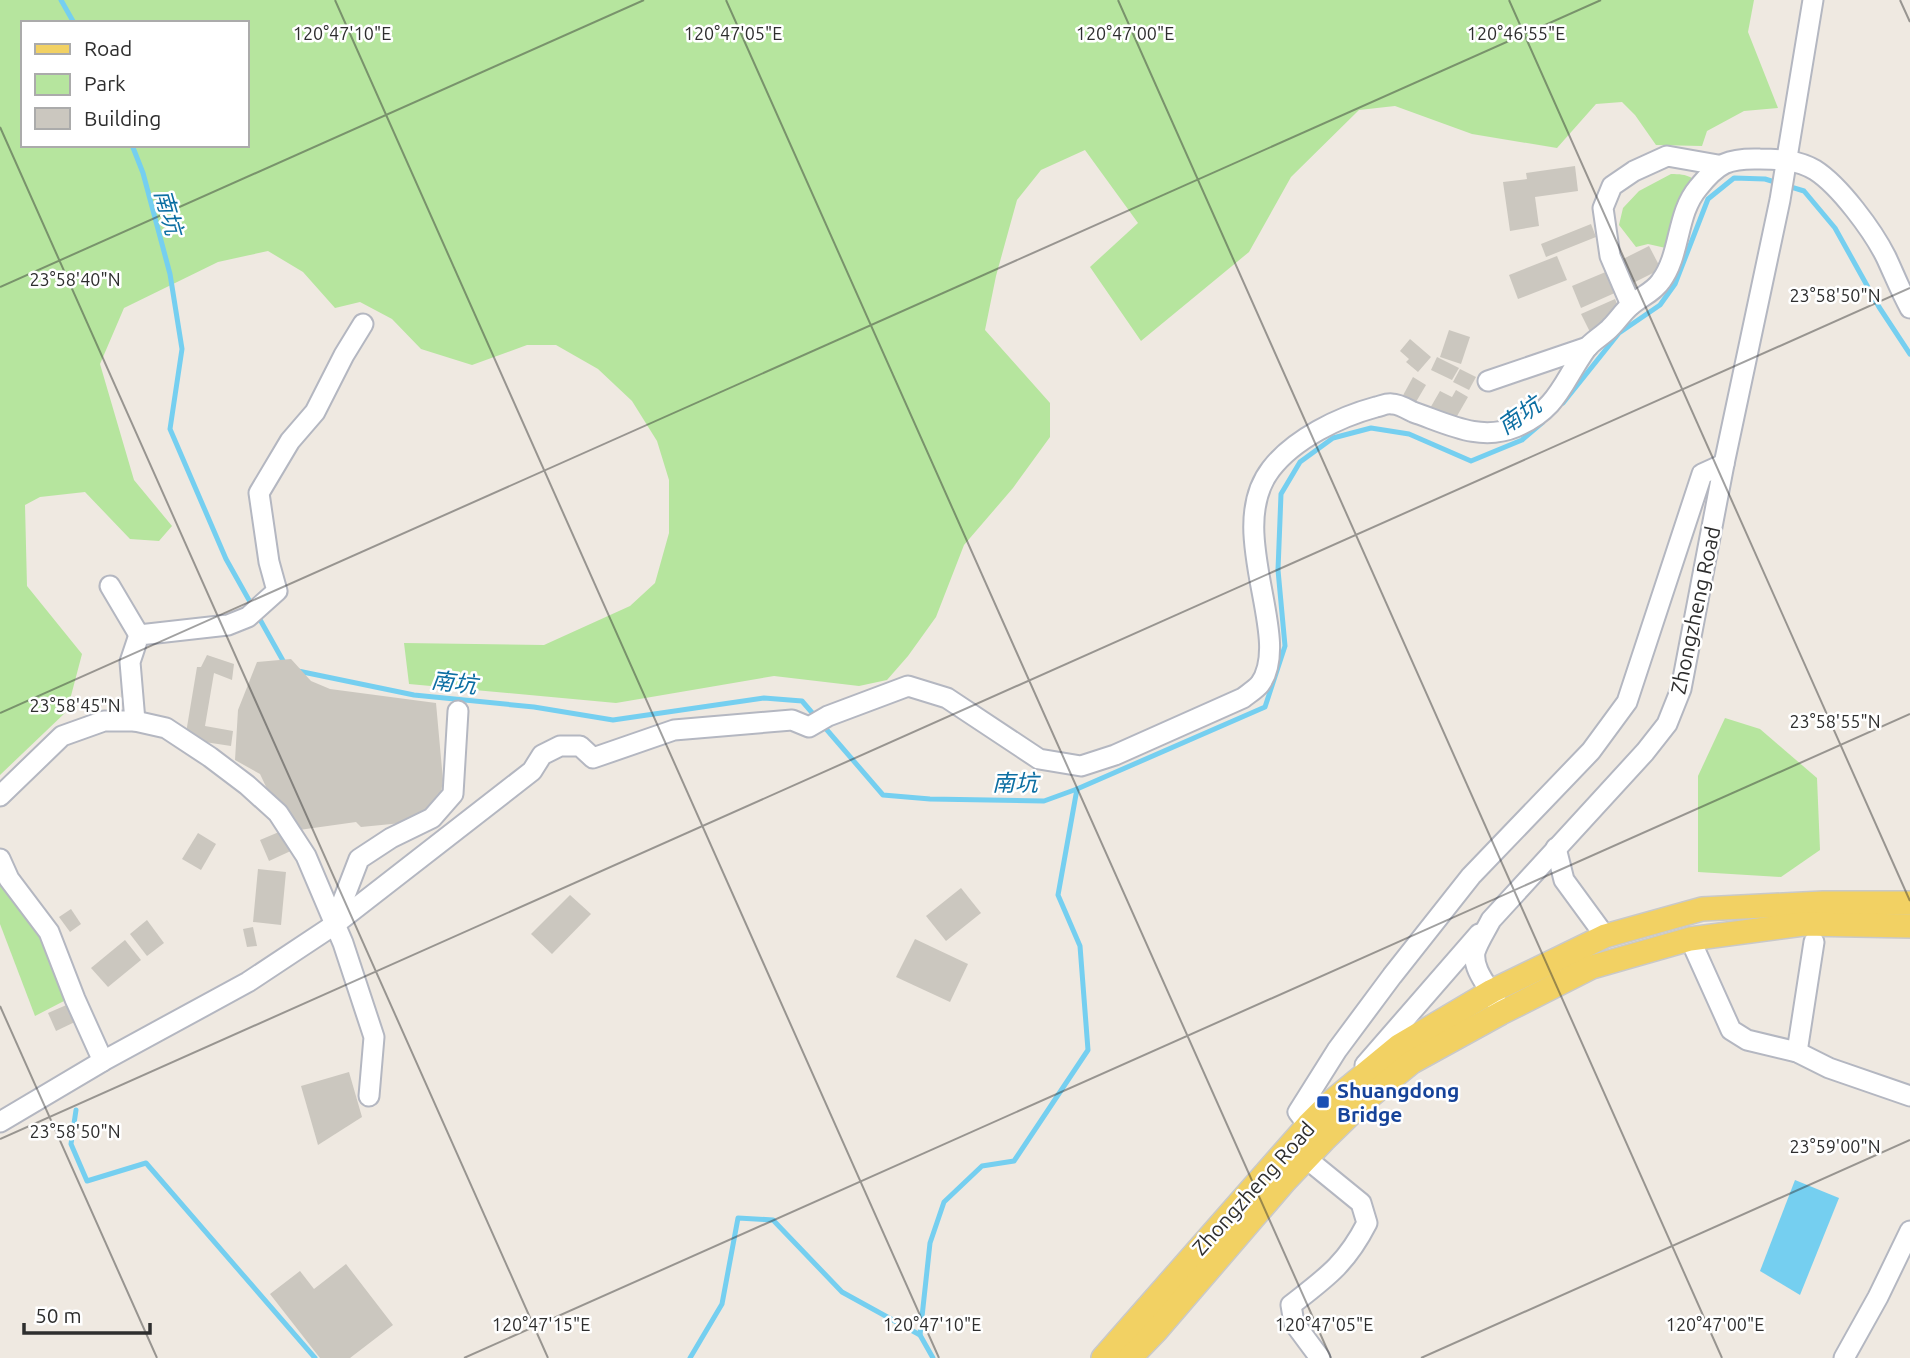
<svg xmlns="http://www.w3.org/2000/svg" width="1910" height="1358" viewBox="0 0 1910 1358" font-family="Ubuntu,'Noto Sans TC',sans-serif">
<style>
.green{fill:#b6e59e;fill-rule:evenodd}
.water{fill:#75cff0}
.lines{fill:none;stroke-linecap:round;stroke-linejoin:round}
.stream{stroke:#75cff0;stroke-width:5}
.building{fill:#cbc7bf}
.minor-casing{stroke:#b4b7c1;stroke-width:23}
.major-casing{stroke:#c9c9c9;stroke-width:26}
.minor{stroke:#fff;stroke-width:19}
.major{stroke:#f2d163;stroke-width:23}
.ticks{fill:none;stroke:#2e2e2e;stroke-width:2;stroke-opacity:0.45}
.transit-dot{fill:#1a4fb4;stroke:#fff;stroke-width:2.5}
.labels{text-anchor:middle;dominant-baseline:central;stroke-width:5;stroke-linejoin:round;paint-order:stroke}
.street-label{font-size:21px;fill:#2e2e2e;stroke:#fff}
.transit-label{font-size:21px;font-weight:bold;fill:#164399;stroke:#fff;text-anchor:start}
.water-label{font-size:23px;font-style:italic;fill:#0d6fa3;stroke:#fff}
.ticks-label{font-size:18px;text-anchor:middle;fill:#2e2e2e;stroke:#fff;stroke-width:5;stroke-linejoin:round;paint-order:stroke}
</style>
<rect width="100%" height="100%" fill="#efe9e1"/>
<!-- green -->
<g class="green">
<path d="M0,0H1754L1748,32L1778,108L1744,111L1707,131L1702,146L1656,145L1635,115L1622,102L1596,104L1557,148L1472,134L1395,106L1359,110L1291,177L1249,252L1141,341L1090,267L1138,223L1085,150L1041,170L1017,200L996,276L985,330L1050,403V437L1013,488L964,545L936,617L908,656L887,680L859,686L774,676L616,703L409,684L404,643L544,645L630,606L655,583L669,533V480L657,441L632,401L598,369L556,345H527L472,365L421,349L392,319L360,302L335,308L303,272L268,251L218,262L124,308L100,364L134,480L172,526L159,541L130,539L85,492L40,497L25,505L27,586L82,654L67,711L0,775ZM23,23H247V145H23Z"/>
<path d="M1671,174C1688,174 1695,177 1705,191L1679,251L1648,244L1636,247L1619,225L1623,208L1639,191Z"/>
<path d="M1725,718L1760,729L1817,778L1820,850L1781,877L1698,872V776Z"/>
<path d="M0,871L43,934L64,1001L35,1016L0,924Z"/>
</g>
<!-- water -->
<path class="water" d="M1795,1180L1839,1198L1800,1295L1760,1271Z"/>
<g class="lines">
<!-- stream -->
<g class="stream">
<path d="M61,0L74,23"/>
<path d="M132,145L143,173L170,274L182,349L170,429L226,559L286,666"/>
<path d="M1563,403L1619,333L1660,305L1675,284L1708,199L1734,178L1765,179L1804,191L1835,228L1879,307L1910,354"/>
<path d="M298,671L414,695L534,707L613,720L764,698L802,701L883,795L930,799L1044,801L1077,789L1265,707L1285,646L1278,570L1281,494L1300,462L1333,438L1371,428L1409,434L1471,461L1522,440L1543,422"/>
<path d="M76,1110L71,1144L87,1181L146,1163L315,1358"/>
<path d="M920,1335L933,1358"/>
<path d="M690,1358L722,1304L738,1218L773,1220L842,1292L920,1335L930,1243L944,1202L982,1166L1014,1161L1088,1050L1080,946L1058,895L1077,789"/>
</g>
</g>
<!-- building -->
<g class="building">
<path d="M1575,166L1578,191L1535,197L1539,226L1510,231L1503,182L1527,179L1526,173Z"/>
<path d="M1591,224L1596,237L1546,257L1541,244Z"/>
<path d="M1649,246L1661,269L1631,284L1619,261Z"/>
<path d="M1557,256L1567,280L1518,299L1509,275Z"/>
<path d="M1608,271L1617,292L1581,308L1572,286Z"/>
<path d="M1615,299L1620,311L1592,336L1581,314Z"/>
<path d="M1449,330L1470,337L1461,364L1440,357Z"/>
<path d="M1410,339L1431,357L1418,372L1406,362L1409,359L1400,351Z"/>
<path d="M1437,357L1459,368L1452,380L1431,370Z"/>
<path d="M1460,369L1476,377L1469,390L1453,382Z"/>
<path d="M1413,377L1426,385L1413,407L1401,399Z"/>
<path d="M1456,390L1468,397L1453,423L1429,410L1440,391L1452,397Z"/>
<path d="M207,655L234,664L232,680L214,673L205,726L233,731L231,746L185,739L197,667H201Z"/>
<path d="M291,659L311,681L330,689L436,703L443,780L440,800L412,822L361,827L356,822L299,830L275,806L260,774L235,760L238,710L257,662Z"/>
<path d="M286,829L295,849L269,861L260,840Z"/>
<path d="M198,833L216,844L201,870L182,859Z"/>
<path d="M258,869L286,872L281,925L253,922Z"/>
<path d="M961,888L981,913L946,941L926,916Z"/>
<path d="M570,895L591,914L552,954L531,934Z"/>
<path d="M71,909L81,924L70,932L59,917Z"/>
<path d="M147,920L164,943L147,956L130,934Z"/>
<path d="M253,927L257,946L247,947L243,929Z"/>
<path d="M915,939L968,964L950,1002L896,977Z"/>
<path d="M125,940L141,960L108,987L91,968Z"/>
<path d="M71,1003L79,1020L56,1031L48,1013Z"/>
<path d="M349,1072L362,1117L318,1145L301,1086Z"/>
<path d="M346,1264L393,1325L350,1358H320L270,1294L300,1271L314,1289Z"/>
</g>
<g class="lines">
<!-- minor casing -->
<g class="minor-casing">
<g id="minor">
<path d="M1631,305L1610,256L1603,208L1612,186L1634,171L1667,156L1718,165"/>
<path d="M1488,381L1588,347"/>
<path d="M110,586L139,635"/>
<path d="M135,721L166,728L210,757L247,785L278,813L306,856L343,943L374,1037L369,1096"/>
<path d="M0,796L62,736L104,721H135L130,662L139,635L228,625L248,617L277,591L269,562L259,493L290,441L315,412L344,355L363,324"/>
<path d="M1556,848L1564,880L1605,936"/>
<path d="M0,859L9,879L49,932L75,999L103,1061"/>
<path d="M334,924L359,859L391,838L432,818L453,794L458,711"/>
<path d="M1690,939L1731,1030L1747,1040L1797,1052L1829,1068L1910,1096"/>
<path d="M1498,1005C1491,989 1472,971 1475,952C1478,942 1486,930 1491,920L1645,752L1667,724L1681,689L1724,464L1780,200L1813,0"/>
<path d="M1797,1052L1814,942"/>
<path d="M1365,1065L1479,934"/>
<path d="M0,1122L103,1061L248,982L334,925L532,771L542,755L560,746H580L593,758L674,730L792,720L809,727L828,716L908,686L947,698L1039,759L1081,766L1115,755L1243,698C1248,694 1256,689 1260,684C1294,637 1223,531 1271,469C1294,439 1339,417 1376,407C1381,406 1387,403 1392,404C1399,404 1407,409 1413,412C1448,424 1480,442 1516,427C1558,409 1562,383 1586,349C1593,340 1604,335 1611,327C1618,320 1623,312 1630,306C1640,297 1654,292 1661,281C1681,254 1676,214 1698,188C1718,163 1728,158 1760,159C1779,159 1798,160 1815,170C1840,186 1873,231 1886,257C1894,274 1901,292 1910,308"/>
<path d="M1308,1125L1298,1112L1337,1050L1392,976L1471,876L1591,751L1627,702L1702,474L1724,464"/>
<path d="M1307,1159L1361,1203L1367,1223C1346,1264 1327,1277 1291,1305L1294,1323L1320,1358"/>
<path d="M1844,1358L1878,1297L1910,1231"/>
</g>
</g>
<!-- major casing -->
<g class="major-casing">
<g id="major">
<path d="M1103,1358L1308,1125L1331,1102L1399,1046L1492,991L1605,936L1702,909L1823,903H1910"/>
<path d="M1130,1358L1156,1331L1285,1181L1324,1140L1363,1102L1412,1062L1501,1013L1592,967L1690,939L1803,924L1910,926"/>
</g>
</g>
<!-- minor -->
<use href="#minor" class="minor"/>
<!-- major -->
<use href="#major" class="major"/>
</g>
<!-- ticks -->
<path class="ticks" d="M335,0L939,1358M726,0L1331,1358M1118,0L1722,1358M1509,0L1910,901M1900,0L1910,22M0,127L548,1358M0,287L644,0M0,713L1601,0M0,1006L157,1358M0,1139L1910,288M464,1358L1910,714M1421,1358L1910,1140"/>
<!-- markers -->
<rect class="transit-dot" x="1316" y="1095" width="14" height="14" rx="3.5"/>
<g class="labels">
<!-- street labels -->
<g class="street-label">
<text transform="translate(1695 610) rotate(-78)">Zhongzheng Road</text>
<text transform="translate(1253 1188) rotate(-48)">Zhongzheng Road</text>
</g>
<!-- transit labels -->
<g class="transit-label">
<text x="1337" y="1090">Shuangdong<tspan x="1337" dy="24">Bridge</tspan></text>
</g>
<!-- water labels -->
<g class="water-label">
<text transform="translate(169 212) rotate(74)">南坑</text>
<text transform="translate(1519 415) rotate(-35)">南坑</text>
<text transform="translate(454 682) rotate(7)">南坑</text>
<text x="1015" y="782">南坑</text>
</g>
</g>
<g class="ticks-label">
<text x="342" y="40">120°47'10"E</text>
<text x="733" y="40">120°47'05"E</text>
<text x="1125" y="40">120°47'00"E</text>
<text x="1516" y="40">120°46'55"E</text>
<text x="75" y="286">23°58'40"N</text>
<text x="1835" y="302">23°58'50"N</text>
<text x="75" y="712">23°58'45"N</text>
<text x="1835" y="728">23°58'55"N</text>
<text x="75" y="1138">23°58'50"N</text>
<text x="1835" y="1153">23°59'00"N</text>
<text x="541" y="1331">120°47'15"E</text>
<text x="932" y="1331">120°47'10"E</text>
<text x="1324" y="1331">120°47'05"E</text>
<text x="1715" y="1331">120°47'00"E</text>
</g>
<!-- legend -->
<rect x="21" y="21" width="228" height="126" fill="#ffffff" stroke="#ababab" stroke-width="2"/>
<rect x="35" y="44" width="35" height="10" fill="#f2d163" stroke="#ababab" stroke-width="2"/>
<text x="84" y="56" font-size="21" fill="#2e2e2e">Road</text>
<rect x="35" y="74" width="35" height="21" fill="#b6e59e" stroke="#ababab" stroke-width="2"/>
<text x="84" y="91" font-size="21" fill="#2e2e2e">Park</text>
<rect x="35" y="108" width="35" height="21" fill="#cbc7bf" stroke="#ababab" stroke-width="2"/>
<text x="84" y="126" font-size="21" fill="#2e2e2e">Building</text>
<!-- scale -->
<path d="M24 1323v10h126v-10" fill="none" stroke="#2e2e2e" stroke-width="3.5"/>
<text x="35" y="1323" font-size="21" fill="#2e2e2e" stroke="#ffffff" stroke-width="5" paint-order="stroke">50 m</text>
</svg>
